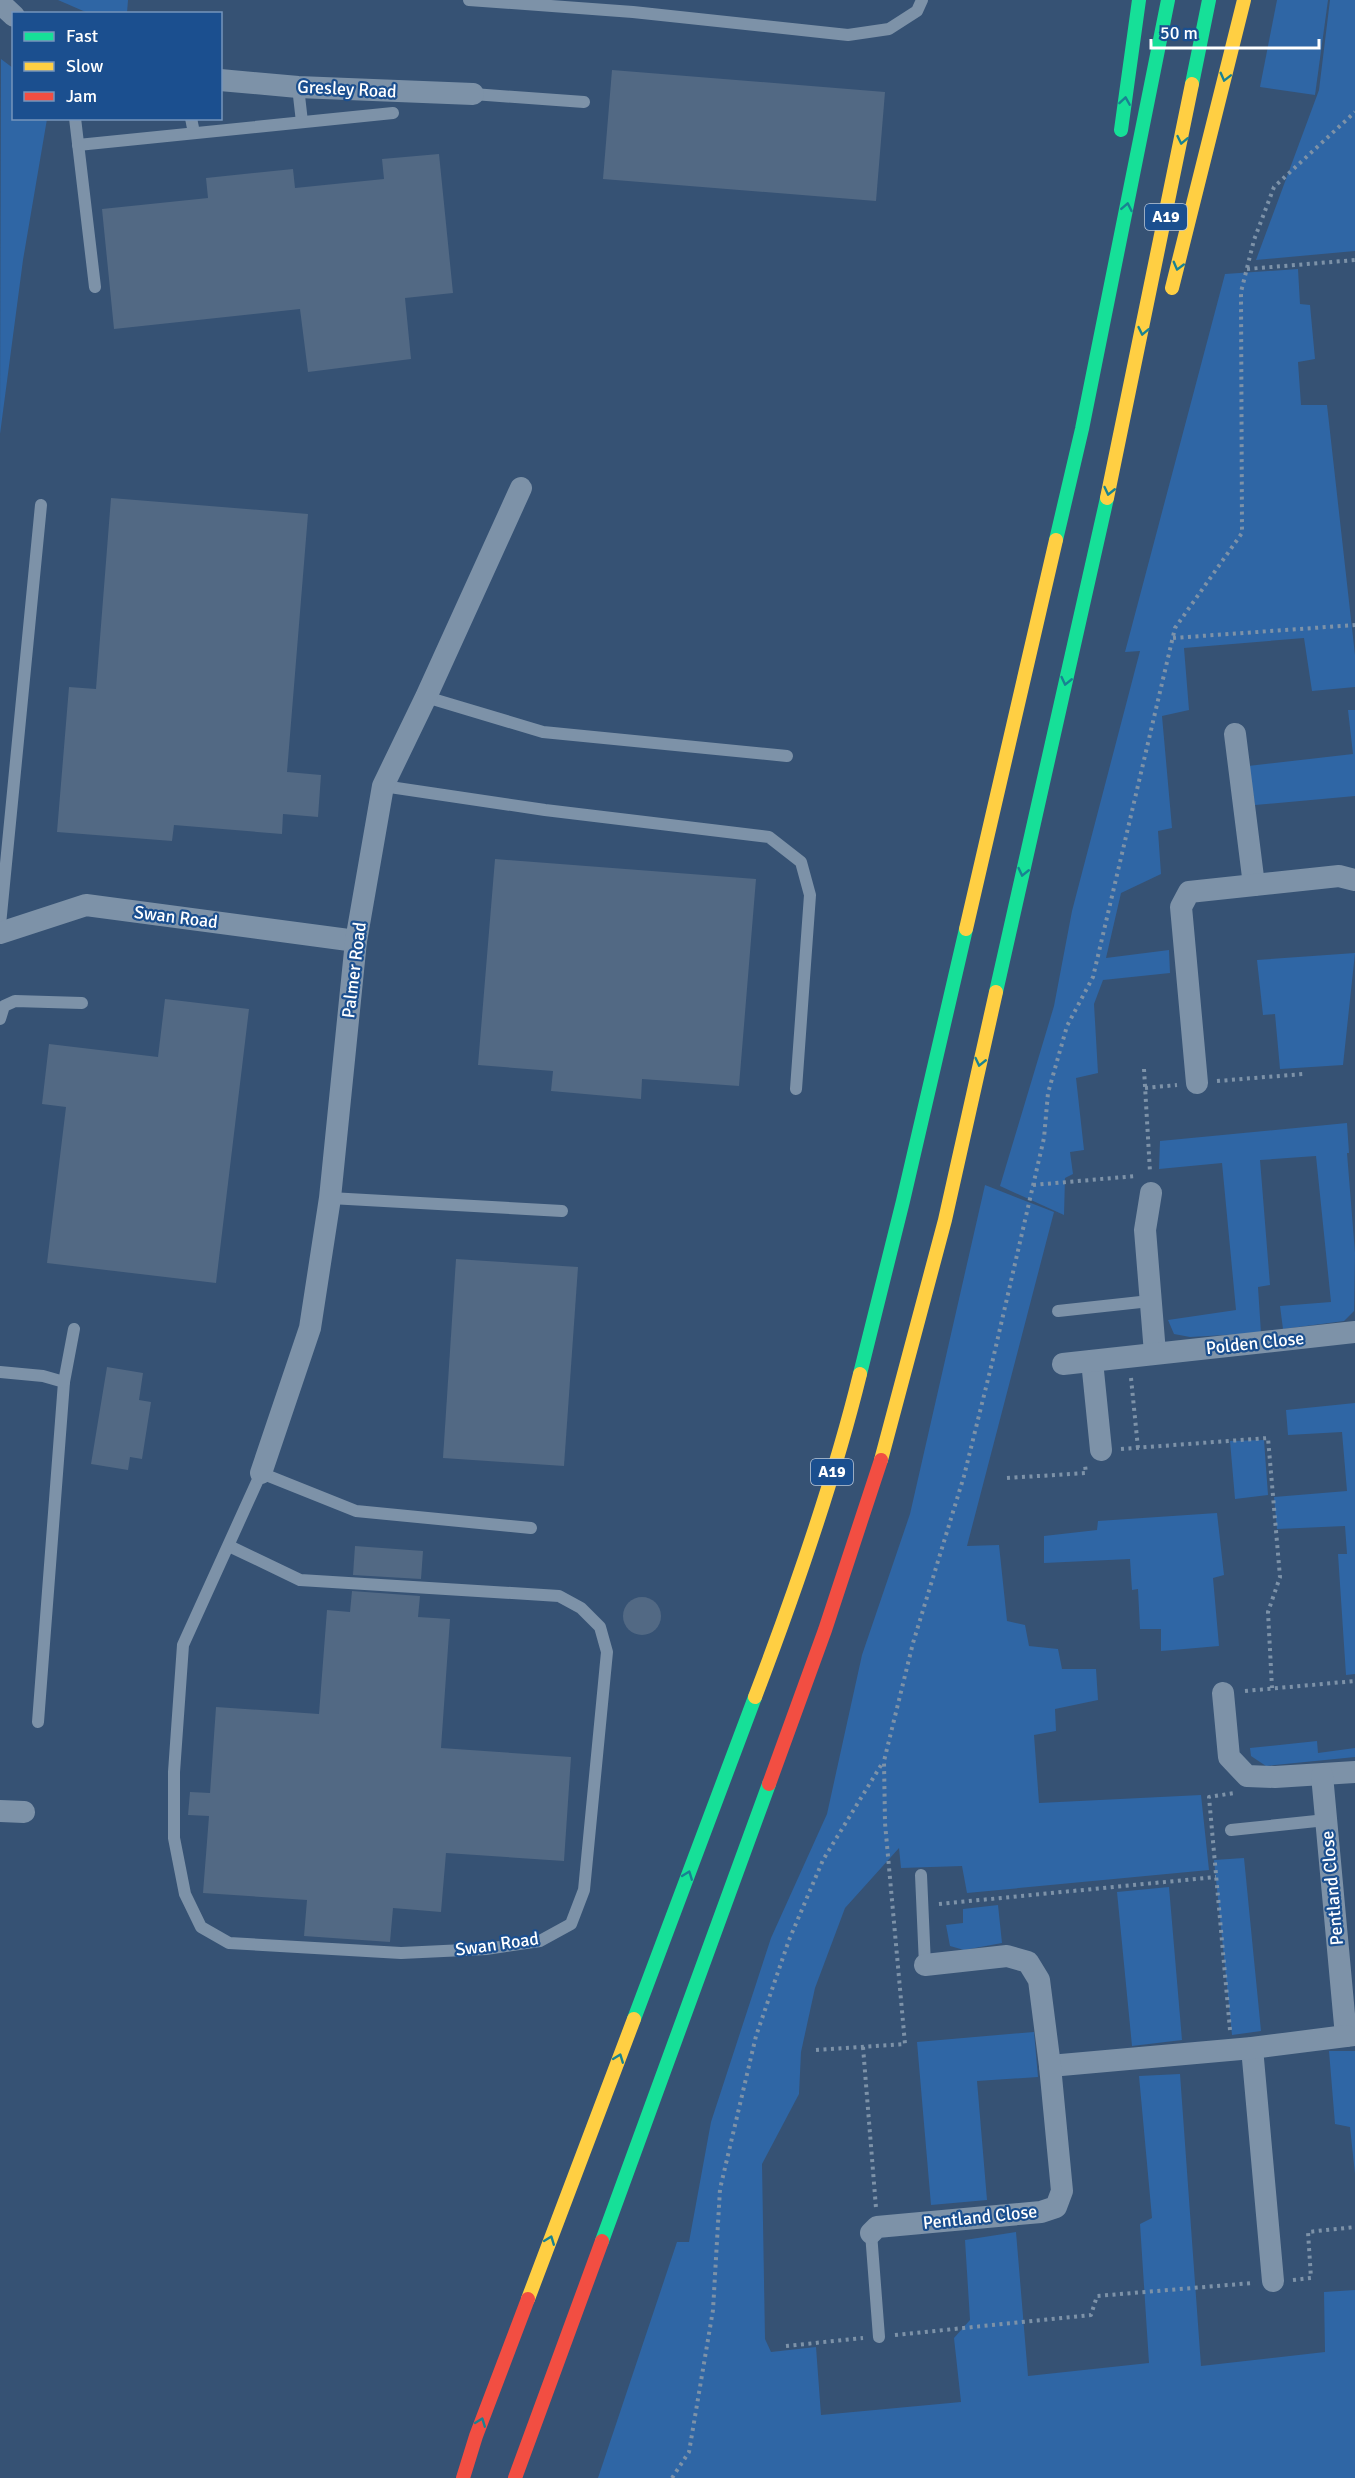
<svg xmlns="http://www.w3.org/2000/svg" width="1355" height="2478" viewBox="0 0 1355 2478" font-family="Signika,sans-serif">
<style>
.green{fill:#2f66a5}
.building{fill:#526984}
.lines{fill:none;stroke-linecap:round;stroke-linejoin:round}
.path{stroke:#7d92a8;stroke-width:4;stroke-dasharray:3 4.5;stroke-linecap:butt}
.lane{stroke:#7d92a8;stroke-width:12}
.street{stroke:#7d92a8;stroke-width:22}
.fast{stroke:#16e098;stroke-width:14}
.slow{stroke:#ffcf43;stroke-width:14}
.jam{stroke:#f24e42;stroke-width:14}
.oneway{stroke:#198292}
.labels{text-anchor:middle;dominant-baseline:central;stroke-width:4.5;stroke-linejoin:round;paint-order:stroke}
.shield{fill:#1b4f8f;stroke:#bbcadd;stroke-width:1.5}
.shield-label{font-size:16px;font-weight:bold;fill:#fff}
.street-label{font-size:18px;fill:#fff;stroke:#1b4f8f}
</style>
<rect width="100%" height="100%" fill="#365274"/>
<!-- green -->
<g class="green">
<path d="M58,0H128L127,13H88Z"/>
<path d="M1277,0H1328L1315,95L1260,87Z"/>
<path d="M1330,0H1355V251L1256,260L1319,90Z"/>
<path d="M1,59L13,68L14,118L47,119L23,260L0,434Z"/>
<path d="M1298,269L1300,304L1310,305L1315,359L1298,362L1301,405H1327L1355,655V687L1312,691L1304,638L1184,648L1189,710L1162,716L1172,828L1158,831L1161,874L1121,893L1106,958L1169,950L1170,973L1103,980L1094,1004L1098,1073L1076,1078L1084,1150L1070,1152L1073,1174L1065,1178L1064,1215L1000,1186L1054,1006L1072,911L1140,651L1125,652L1225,274Z"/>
<path d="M1348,710H1355V796L1255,805L1248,766L1353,754Z"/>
<path d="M1355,953L1343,1065L1280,1069L1275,1014L1263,1015L1257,960Z"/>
<path d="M1347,1123L1349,1153H1347L1355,1253L1354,1311L1344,1321L1283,1329L1280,1306L1331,1302L1316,1156L1260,1160L1270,1285L1258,1287L1261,1333L1190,1337L1174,1334L1168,1320L1236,1310L1222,1163L1159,1169L1160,1141Z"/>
<path d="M985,1185L1054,1212L967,1546L999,1545L1007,1621L1025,1625L1029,1646L1058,1649L1062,1669H1096L1098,1700L1055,1709L1056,1731L1034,1735L1039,1803L1201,1795L1209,1870L967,1893L962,1866L901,1868L899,1848L845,1908L815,1988L801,2052L799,2094L762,2164L765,2339L771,2352L816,2347L821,2415L961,2402L954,2338L970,2320L965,2240L1016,2232L1028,2376L1149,2363L1140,2224L1152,2218L1139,2076L1180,2074L1201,2366L1325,2352L1324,2292L1355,2290V2478H598L677,2242H689L711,2122L771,1938L827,1814L862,1655L910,1514Z"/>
<path d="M1355,1403V1674L1346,1675L1338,1554H1347L1345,1526L1277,1529L1274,1497L1347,1491L1342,1432L1288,1435L1286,1410Z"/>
<path d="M1264,1440L1268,1495L1235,1499L1230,1441Z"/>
<path d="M1217,1513L1224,1575L1213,1578L1219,1646L1161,1651V1629H1140L1138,1589L1132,1590L1130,1559L1044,1563V1536L1097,1530L1098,1521Z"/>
<path d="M1317,1741L1318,1753L1355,1748V1757L1266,1766L1251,1756L1250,1748Z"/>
<path d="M1244,1858L1261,2031L1232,2035L1214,1860Z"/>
<path d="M1169,1887L1182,2040L1132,2046L1117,1892Z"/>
<path d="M998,1905L1002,1943L964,1950L950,1946L946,1925L963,1923V1909Z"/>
<path d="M1034,2032L1038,2077L977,2081L987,2200L931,2205L917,2042Z"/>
<path d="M1329,2051H1355V2174L1350,2127L1335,2124Z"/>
</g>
<!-- building -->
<g class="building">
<path d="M612,70L885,92L876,201L603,179Z"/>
<path d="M439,154L453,293L405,298L411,359L308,372L300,309L114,329L102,209L208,198L206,178L293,169L295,188L384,179L382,159Z"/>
<path d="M111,498L308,514L287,772L321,775L318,817L283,814L282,834L174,825L172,841L57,832L69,687L96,689Z"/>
<path d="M495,859L756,879L739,1086L642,1079L641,1099L551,1091L553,1071L478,1065Z"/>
<path d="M165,999L249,1009L216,1283L47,1263L66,1107L42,1104L49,1044L158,1057Z"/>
<path d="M456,1259L578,1267L564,1466L443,1458Z"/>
<path d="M107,1367L143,1373L139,1400L151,1402L142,1459L130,1457L128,1470L91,1464Z"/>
<path d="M355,1546L423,1551L421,1579L353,1575Z"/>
<path d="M352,1591L420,1596L418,1617L450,1619L441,1748L571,1757L564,1861L446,1853L441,1912L393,1908L390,1942L304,1936L307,1900L203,1893L209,1816L188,1815L190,1792L210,1793L216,1707L319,1714L327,1610L350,1612Z"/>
<circle cx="642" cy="1616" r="19"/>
</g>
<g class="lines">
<!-- path -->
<g class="path">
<path d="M1247,269L1355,260"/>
<path d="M1173,638L1355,625"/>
<path d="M1144,1069L1150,1172"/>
<path d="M1217,1081L1303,1074"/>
<path d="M1145,1088L1177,1085"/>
<path d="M1033,1185L1136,1176"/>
<path d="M1131,1378L1138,1448"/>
<path d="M1121,1449L1268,1438L1280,1577L1268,1612L1272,1688"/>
<path d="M1007,1478L1086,1473L1085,1465"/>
<path d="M1245,1691L1355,1681"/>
<path d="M939,1904L1216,1877"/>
<path d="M1230,2030L1209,1797L1234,1793"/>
<path d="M863,2047L876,2208"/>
<path d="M816,2050L905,2044L885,1823L884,1761L913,1643L964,1476L993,1359L1044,1138L1048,1093L1067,1026L1093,977L1175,628L1242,533L1241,292L1254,240L1274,187L1355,112"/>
<path d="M1293,2280L1311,2278L1308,2232L1355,2227"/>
<path d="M895,2335L1091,2315L1097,2296L1252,2283"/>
<path d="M786,2346L863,2338"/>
<path d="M672,2478L689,2452L713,2310L720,2189L756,2036L789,1940L823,1860L883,1762"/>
</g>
<!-- lane -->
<g class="lane">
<path d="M469,0L633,12L848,35L889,29L917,11L922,0"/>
<path d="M298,87L302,122"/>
<path d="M473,94L584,102"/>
<path d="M75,118L95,287"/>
<path d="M191,118L194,133"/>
<path d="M78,145L393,113"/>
<path d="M426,697L543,732L787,756"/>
<path d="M383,786L545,810L769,837L801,862L810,895L796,1089"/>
<path d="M0,925L41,505"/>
<path d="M0,1019L4,1006L15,1001L82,1003"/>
<path d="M330,1198L562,1211"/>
<path d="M1058,1311L1150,1301"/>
<path d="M0,1372L43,1376L64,1382L38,1722"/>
<path d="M64,1382L74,1329"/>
<path d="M229,1546L300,1580L559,1596L581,1608L600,1627L607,1652L584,1890L571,1924L540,1941L486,1949L401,1953L229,1943L201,1927L185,1894L174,1838V1772L183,1645L261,1473L356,1511L531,1528"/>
<path d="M1231,1830L1326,1820"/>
<path d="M921,1875L925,1965"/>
<path d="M871,2233L879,2337"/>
</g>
<!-- street -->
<g class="street">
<path d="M0,3L14,16"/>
<path d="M220,80L298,87L473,94"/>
<path d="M1235,734L1254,885"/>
<path d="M0,933L86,905L356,941"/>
<path d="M1197,1083L1181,907L1189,892L1339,876L1355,880"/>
<path d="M1151,1193L1145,1230L1155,1353"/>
<path d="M1092,1361L1101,1450"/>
<path d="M1063,1364L1355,1332"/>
<path d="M261,1473L310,1328L330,1198L356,941L383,786L426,697L521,488"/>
<path d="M1223,1693L1229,1757L1247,1776L1275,1777L1355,1772"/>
<path d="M1322,1775L1346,2036L1355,2035"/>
<path d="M0,1811L24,1812"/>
<path d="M1252,2048L1273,2281"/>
<path d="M1050,2066L1252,2048L1346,2036"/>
<path d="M871,2233L877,2227L1041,2212L1056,2207L1062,2191L1050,2066L1039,1980L1028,1962L1007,1956L925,1965"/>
</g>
<!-- fast -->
<g class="fast">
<path d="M1192,84L1209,0"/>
<path d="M1121,130L1139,0"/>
<path d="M1056,540L1082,429L1168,0"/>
<path d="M996,992L1107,498"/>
<path d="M860,1374L903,1201L966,929"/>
<path d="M634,2019L755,1697"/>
<path d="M602,2241L769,1784"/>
</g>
<!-- slow -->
<g class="slow">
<path d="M1172,288L1244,0"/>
<path d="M1107,498L1192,84"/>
<path d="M966,929L1056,540"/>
<path d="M881,1460L945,1220L996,992"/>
<path d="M755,1697C795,1592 833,1484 860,1374"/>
<path d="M528,2299L634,2019"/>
</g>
<!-- jam -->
<g class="jam">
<path d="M769,1784L825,1630L881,1460"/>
<path d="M463,2478L476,2436L528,2299"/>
<path d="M515,2478L602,2241"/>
</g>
</g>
<!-- one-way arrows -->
<defs><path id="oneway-chevron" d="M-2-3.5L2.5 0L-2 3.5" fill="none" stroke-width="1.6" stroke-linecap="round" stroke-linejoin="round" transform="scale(1.5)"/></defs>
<g class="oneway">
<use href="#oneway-chevron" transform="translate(1225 77) rotate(104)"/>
<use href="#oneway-chevron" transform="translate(1125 101) rotate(-81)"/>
<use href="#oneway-chevron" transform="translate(1182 140) rotate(102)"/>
<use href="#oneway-chevron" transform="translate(1127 207) rotate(-79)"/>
<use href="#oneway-chevron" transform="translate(1178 266) rotate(105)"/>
<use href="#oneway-chevron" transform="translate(1143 331) rotate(102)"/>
<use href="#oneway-chevron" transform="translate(1109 491) rotate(103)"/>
<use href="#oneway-chevron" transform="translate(1066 681) rotate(103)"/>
<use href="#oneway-chevron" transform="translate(1023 872) rotate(103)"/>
<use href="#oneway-chevron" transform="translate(980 1062) rotate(103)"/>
<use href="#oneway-chevron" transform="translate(688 1875) rotate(-69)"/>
<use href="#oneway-chevron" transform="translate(619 2058) rotate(-69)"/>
<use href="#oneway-chevron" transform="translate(550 2240) rotate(-69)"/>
<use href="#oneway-chevron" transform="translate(481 2422) rotate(-69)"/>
</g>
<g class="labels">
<!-- shield labels -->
<g class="shield">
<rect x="1145" y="204" width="42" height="26" rx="4.5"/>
<rect x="811" y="1459" width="42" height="26" rx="4.5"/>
</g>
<g class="shield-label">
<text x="1166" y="217">A19</text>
<text x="832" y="1472">A19</text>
</g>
<!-- street labels -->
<g class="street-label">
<text transform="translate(347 89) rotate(3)">Gresley Road</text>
<text transform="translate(176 917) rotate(7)">Swan Road</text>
<text transform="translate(354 970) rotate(-83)">Palmer Road</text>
<text transform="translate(1255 1343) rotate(-6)">Polden Close</text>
<text transform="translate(1332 1888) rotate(-95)">Pentland Close</text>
<text transform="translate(497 1944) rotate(-8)">Swan Road</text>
<text transform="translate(980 2217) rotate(-6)">Pentland Close</text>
</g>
</g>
<!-- legend -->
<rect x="12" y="12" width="210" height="108" fill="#1b4f8f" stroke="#7695bc" stroke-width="1.5"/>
<rect x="24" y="32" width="30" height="9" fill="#16e098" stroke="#7695bc" stroke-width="1.5"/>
<text x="66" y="42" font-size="18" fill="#ffffff">Fast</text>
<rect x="24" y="62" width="30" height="9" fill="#ffcf43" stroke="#7695bc" stroke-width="1.5"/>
<text x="66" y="72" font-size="18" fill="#ffffff">Slow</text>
<rect x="24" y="92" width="30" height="9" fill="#f24e42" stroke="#7695bc" stroke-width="1.5"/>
<text x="66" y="102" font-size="18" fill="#ffffff">Jam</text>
<!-- scale -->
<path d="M1151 39v9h168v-9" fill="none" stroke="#ffffff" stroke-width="3"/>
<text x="1160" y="39" font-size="18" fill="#ffffff" stroke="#1b4f8f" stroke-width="4.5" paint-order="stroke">50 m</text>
</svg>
